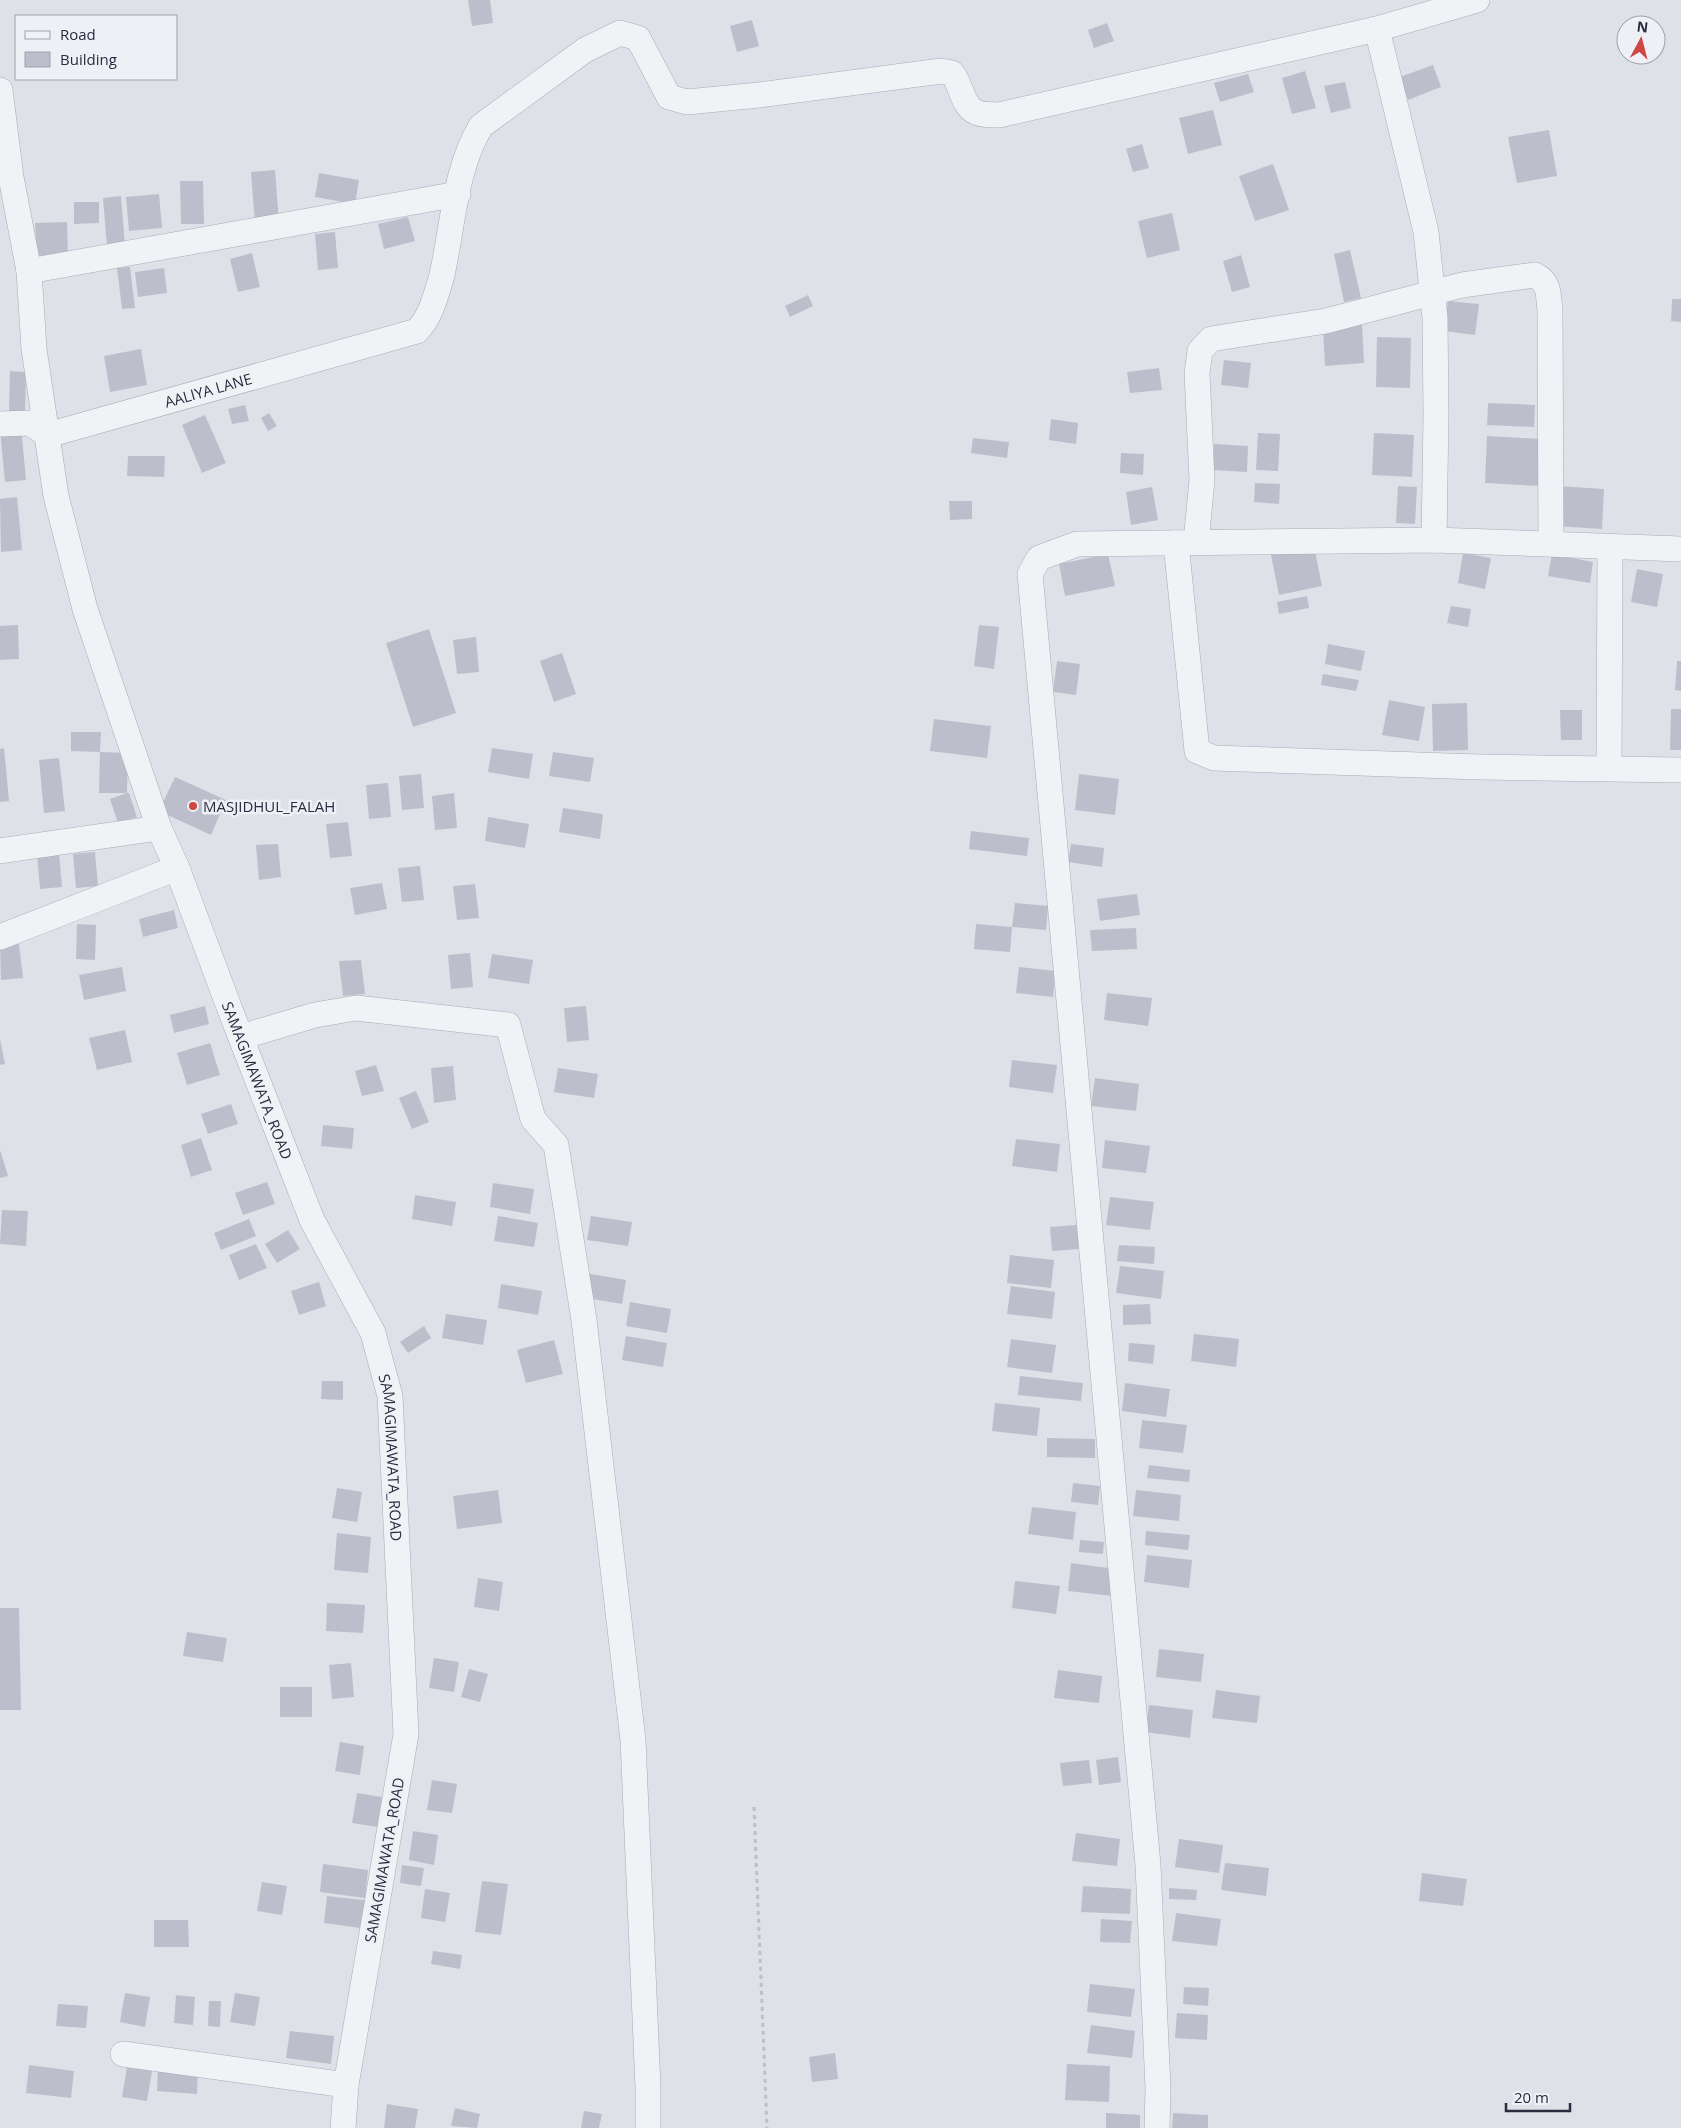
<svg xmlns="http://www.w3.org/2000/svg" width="1681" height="2128" viewBox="0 0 1681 2128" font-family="'Open Sans',sans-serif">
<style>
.building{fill:#bcbfcb}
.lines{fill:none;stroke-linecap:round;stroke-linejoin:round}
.minor-casing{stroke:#a8abb5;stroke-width:26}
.path{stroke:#bdbfc6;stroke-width:3;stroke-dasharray:4 4;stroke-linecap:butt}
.minor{stroke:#f1f2f6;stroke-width:25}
.poi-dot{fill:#cd4644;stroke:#eef0f6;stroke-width:2}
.labels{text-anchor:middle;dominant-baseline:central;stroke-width:5;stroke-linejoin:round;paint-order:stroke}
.street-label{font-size:15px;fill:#282c3f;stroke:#eef0f6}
.poi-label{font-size:15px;fill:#282c3f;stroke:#eef0f6;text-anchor:start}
</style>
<rect width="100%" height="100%" fill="#dfe1e8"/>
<!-- building -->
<g class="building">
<path d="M468,0H490L493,23L472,26Z"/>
<path d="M752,20L759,46L737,52L730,26Z"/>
<path d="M1107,23L1114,41L1094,48L1088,30Z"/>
<path d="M1433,65L1441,87L1408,100L1400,77Z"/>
<path d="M1305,71L1316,108L1292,114L1282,78Z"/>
<path d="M1248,74L1254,92L1220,102L1214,83Z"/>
<path d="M1345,82L1351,108L1331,113L1324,86Z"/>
<path d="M1213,110L1222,145L1188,154L1179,118Z"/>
<path d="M1549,130L1557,176L1517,183L1508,137Z"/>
<path d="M1142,144L1149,168L1133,172L1126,149Z"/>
<path d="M1273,164L1289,210L1255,221L1239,176Z"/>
<path d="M275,170L279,223L255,224L251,172Z"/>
<path d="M319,173L359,180L355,204L315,197Z"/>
<path d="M180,181H203L204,224H181Z"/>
<path d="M159,194L162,228L129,231L126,197Z"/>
<path d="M121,196L125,245L107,246L103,198Z"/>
<path d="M74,202H99V223L74,224Z"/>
<path d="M1172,213L1180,250L1147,258L1138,221Z"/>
<path d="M408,217L415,241L384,249L378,224Z"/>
<path d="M67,222L68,257L37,258L35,223Z"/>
<path d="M335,232L338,268L318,270L315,234Z"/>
<path d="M1350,250L1361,298L1344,302L1334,254Z"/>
<path d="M252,253L260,287L238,292L230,259Z"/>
<path d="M1241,255L1250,287L1232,292L1223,261Z"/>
<path d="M130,267L135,308L122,309L117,268Z"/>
<path d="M164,268L167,293L138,297L135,272Z"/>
<path d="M808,295L813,306L790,317L785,306Z"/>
<path d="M1672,299H1681V322L1671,321Z"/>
<path d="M1448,301L1479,304L1475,335L1444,331Z"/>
<path d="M1362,325L1364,363L1325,366L1323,328Z"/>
<path d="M1377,337L1411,338L1410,388L1376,387Z"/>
<path d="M141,349L147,385L110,392L104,356Z"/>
<path d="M1224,360L1251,363L1248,388L1221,385Z"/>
<path d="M1159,368L1162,390L1130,393L1127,372Z"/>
<path d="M10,371L26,372L25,414H9Z"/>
<path d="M1488,403L1535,405L1534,427L1487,425Z"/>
<path d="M245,405L249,421L232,424L228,409Z"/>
<path d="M269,413L277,426L268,431L261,418Z"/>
<path d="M205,415L226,463L202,473L182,425Z"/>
<path d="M1051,419L1078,423L1076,444L1049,440Z"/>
<path d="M21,427L26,480L5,482L0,429Z"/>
<path d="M1258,433L1280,434L1278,471L1256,470Z"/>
<path d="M1374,433L1414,435L1412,477L1372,475Z"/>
<path d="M1487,436L1542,439L1540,486L1485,483Z"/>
<path d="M973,438L1009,442L1007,458L971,453Z"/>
<path d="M1214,444L1248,446L1247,472L1213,470Z"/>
<path d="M1121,453L1144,454L1143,475L1120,473Z"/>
<path d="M128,456H165L164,477L127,476Z"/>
<path d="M1255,483L1280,484L1279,504L1254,502Z"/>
<path d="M1398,486L1417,487L1415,524L1396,523Z"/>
<path d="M1558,486L1604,489L1602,529L1556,526Z"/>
<path d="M1152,487L1158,520L1131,525L1126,492Z"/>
<path d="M17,497L22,550L1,552L0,499Z"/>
<path d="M949,501H972V519L950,520Z"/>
<path d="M1314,546L1322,586L1279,595L1271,555Z"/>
<path d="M1463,553L1491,558L1485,589L1458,583Z"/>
<path d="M1108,554L1115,586L1065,596L1059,564Z"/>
<path d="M1552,554L1593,562L1590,583L1548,576Z"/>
<path d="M1637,569L1663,574L1657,607L1631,602Z"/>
<path d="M1307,596L1309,608L1279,614L1277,602Z"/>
<path d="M1451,606L1471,609L1468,627L1447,623Z"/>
<path d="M18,625L19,659L0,660V626Z"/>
<path d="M979,625L999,627L994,669L974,666Z"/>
<path d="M429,629L456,713L413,727L386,643Z"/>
<path d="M476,637L479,672L457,674L453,640Z"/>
<path d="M1328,644L1365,651L1361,671L1325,664Z"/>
<path d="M562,653L576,694L554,702L540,661Z"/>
<path d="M1057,661L1080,664L1076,695L1053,692Z"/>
<path d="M1677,661H1681V691L1675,690Z"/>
<path d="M1323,674L1359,680L1356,691L1321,685Z"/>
<path d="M1389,700L1425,707L1419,741L1382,735Z"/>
<path d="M1467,703L1468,750L1433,751L1432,704Z"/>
<path d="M1671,709H1681V750H1670Z"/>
<path d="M1560,710H1582V740H1561Z"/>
<path d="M934,719L991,726L987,758L930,751Z"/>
<path d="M71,732H101L100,752L71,751Z"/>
<path d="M4,748L9,801L0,802V749Z"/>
<path d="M492,748L533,754L529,779L488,772Z"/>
<path d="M100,752L128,753L127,793H129L137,817L118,823L110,799L127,793H99Z"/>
<path d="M553,752L594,758L590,782L549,776Z"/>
<path d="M59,758L65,811L44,813L39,760Z"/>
<path d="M421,774L424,808L402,810L399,776Z"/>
<path d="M1079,774L1119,779L1115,815L1075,810Z"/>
<path d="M175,777L226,800L211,835L159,811Z"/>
<path d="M388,783L391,817L369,819L366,785Z"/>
<path d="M454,793L457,828L435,830L432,796Z"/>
<path d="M563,808L603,814L600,839L559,832Z"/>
<path d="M488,817L529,824L525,848L485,841Z"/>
<path d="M348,822L352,856L330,858L326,824Z"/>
<path d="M971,831L1029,838L1027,856L969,849Z"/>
<path d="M278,844L281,877L259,880L256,845Z"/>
<path d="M1071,844L1104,848L1102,867L1068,862Z"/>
<path d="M95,852L98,886L76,888L73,854Z"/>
<path d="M59,853L62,887L40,889L37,855Z"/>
<path d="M420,866L424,900L402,902L398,868Z"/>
<path d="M382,883L387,909L355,915L350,888Z"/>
<path d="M475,884L479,918L457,920L453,886Z"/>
<path d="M1137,894L1140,915L1100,921L1097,899Z"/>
<path d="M1015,903L1048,906L1046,930L1012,927Z"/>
<path d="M174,910L178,928L143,937L139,919Z"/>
<path d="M77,924L96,925L95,960L76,959Z"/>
<path d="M976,924L1012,927L1010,952L974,949Z"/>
<path d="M1136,928L1137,949L1092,951L1090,930Z"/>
<path d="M19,944L23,978L1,980L0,946Z"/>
<path d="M470,953L473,987L451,989L448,955Z"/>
<path d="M492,954L533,960L529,984L488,978Z"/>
<path d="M361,960L365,994L343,996L339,961Z"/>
<path d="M122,967L126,991L84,1000L79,975Z"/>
<path d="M1019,967L1056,971L1053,997L1016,993Z"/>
<path d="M1107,993L1152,998L1148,1026L1104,1020Z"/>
<path d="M205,1006L209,1024L174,1033L170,1015Z"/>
<path d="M586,1006L589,1040L567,1042L564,1008Z"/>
<path d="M125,1030L132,1062L97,1070L89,1038Z"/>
<path d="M0,1039L5,1064L0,1065Z"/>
<path d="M210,1043L220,1075L187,1085L177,1053Z"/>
<path d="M1012,1060L1057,1065L1053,1093L1009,1087Z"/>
<path d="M376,1065L384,1091L362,1096L355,1071Z"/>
<path d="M453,1066L456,1100L434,1103L431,1068Z"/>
<path d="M558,1068L598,1074L594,1098L554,1092Z"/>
<path d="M1095,1078L1139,1084L1136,1111L1091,1106Z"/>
<path d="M416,1091L429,1122L412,1129L399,1098Z"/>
<path d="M231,1104L238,1124L208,1134L201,1114Z"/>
<path d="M323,1125L354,1128L352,1149L321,1146Z"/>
<path d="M201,1138L212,1170L191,1177L181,1145Z"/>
<path d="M1016,1139L1060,1144L1057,1172L1012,1166Z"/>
<path d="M1105,1140L1150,1146L1146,1173L1102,1168Z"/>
<path d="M0,1150L8,1176L0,1178Z"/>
<path d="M267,1182L275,1204L243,1215L235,1193Z"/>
<path d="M493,1183L534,1189L530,1214L490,1207Z"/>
<path d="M415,1195L456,1202L452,1226L412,1219Z"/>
<path d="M1110,1197L1154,1202L1150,1230L1106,1225Z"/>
<path d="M2,1210L28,1211L26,1246L0,1244Z"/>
<path d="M498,1216L538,1223L534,1247L494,1241Z"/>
<path d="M591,1216L632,1222L628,1246L587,1240Z"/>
<path d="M249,1219L256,1236L221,1250L214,1233Z"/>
<path d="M1077,1225L1079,1249L1052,1251L1050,1227Z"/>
<path d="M288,1230L300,1249L277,1263L265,1244Z"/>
<path d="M256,1244L267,1268L239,1280L229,1255Z"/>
<path d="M1119,1245L1155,1247L1154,1264L1117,1261Z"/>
<path d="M1010,1255L1054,1260L1051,1288L1007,1283Z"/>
<path d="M1120,1266L1164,1271L1161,1299L1116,1293Z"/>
<path d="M585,1273L626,1280L622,1304L581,1297Z"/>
<path d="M319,1282L326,1306L299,1315L291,1291Z"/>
<path d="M501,1284L542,1291L538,1315L498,1308Z"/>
<path d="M1011,1286L1055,1292L1052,1319L1007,1314Z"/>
<path d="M630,1302L671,1309L667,1333L626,1326Z"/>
<path d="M1150,1304L1151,1324L1123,1325V1305Z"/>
<path d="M446,1314L487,1320L483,1345L442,1338Z"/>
<path d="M424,1326L431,1338L408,1353L400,1342Z"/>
<path d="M1194,1334L1239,1339L1236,1367L1191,1361Z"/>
<path d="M626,1336L667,1343L663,1367L622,1360Z"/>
<path d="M1011,1339L1056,1345L1052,1373L1007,1367Z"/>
<path d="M554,1340L563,1374L526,1383L517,1350Z"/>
<path d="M1129,1343L1155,1345L1153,1364L1128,1361Z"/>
<path d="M1020,1376L1083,1383L1081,1401L1018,1395Z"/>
<path d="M322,1381H343V1400L321,1399Z"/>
<path d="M1125,1383L1170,1389L1166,1417L1122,1411Z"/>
<path d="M995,1403L1040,1408L1037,1436L992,1431Z"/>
<path d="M1142,1420L1187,1425L1183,1453L1139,1448Z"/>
<path d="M1047,1438L1095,1439V1458L1047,1457Z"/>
<path d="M1149,1465L1190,1470L1189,1482L1147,1478Z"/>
<path d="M1073,1483L1100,1486L1098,1505L1071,1502Z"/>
<path d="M337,1488L362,1492L357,1522L332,1518Z"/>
<path d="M498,1490L502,1523L457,1529L453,1496Z"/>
<path d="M1136,1490L1181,1495L1179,1521L1133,1516Z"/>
<path d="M1032,1507L1076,1512L1073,1540L1028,1534Z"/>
<path d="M1146,1531L1190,1535L1188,1550L1145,1545Z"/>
<path d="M337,1533L371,1537L368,1573L334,1570Z"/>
<path d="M1080,1540L1104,1542L1103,1554L1079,1552Z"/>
<path d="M1147,1555L1192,1560L1189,1588L1144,1582Z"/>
<path d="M1071,1563L1116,1569L1112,1596L1068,1591Z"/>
<path d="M478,1578L503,1582L499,1611L474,1607Z"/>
<path d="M1015,1581L1060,1586L1056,1614L1012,1608Z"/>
<path d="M327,1603L365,1605L363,1633L326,1631Z"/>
<path d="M0,1608H19L21,1710H0Z"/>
<path d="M187,1632L227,1638L223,1662L183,1656Z"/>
<path d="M1159,1649L1204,1654L1201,1682L1156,1677Z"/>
<path d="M434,1658L459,1662L454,1692L429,1688Z"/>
<path d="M351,1663L354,1697L332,1699L329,1665Z"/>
<path d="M469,1669L488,1674L480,1702L461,1697Z"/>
<path d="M1058,1670L1102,1676L1099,1703L1054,1698Z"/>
<rect x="280" y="1687" width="32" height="30"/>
<path d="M1216,1690L1260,1696L1257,1723L1212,1718Z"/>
<path d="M1149,1705L1193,1710L1190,1738L1145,1732Z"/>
<path d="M340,1742L364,1746L360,1775L335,1771Z"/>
<path d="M1118,1757L1121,1782L1099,1785L1096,1760Z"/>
<path d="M1089,1760L1092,1783L1063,1786L1060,1763Z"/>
<path d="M432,1780L457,1784L452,1813L427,1810Z"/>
<path d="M357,1793L382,1797L377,1827L352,1823Z"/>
<path d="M413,1831L438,1835L434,1865L409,1860Z"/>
<path d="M1076,1833L1120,1839L1117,1866L1072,1861Z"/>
<path d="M1179,1839L1223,1845L1219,1873L1175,1867Z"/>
<path d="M1225,1863L1269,1868L1266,1896L1221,1890Z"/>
<path d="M323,1864L368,1870L365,1898L320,1892Z"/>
<path d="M402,1865L424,1868L421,1886L400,1883Z"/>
<path d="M1422,1873L1467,1879L1463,1906L1419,1901Z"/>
<path d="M482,1881L508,1884L501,1935L475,1932Z"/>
<path d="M262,1882L287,1886L282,1915L257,1911Z"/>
<path d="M1083,1886L1131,1889L1130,1914L1081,1912Z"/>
<path d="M1169,1888L1197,1890L1196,1900L1169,1899Z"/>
<path d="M425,1889L450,1893L445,1922L421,1918Z"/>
<path d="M327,1896L372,1901L368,1929L324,1923Z"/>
<path d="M1176,1913L1221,1919L1217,1946L1172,1941Z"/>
<path d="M1101,1919L1132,1921L1130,1943L1100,1942Z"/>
<path d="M154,1920H188L189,1947H154Z"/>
<path d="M433,1951L462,1955L460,1969L431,1964Z"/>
<path d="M1090,1984L1135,1989L1131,2017L1087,2012Z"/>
<path d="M1184,1987L1209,1988L1208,2006L1183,2004Z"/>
<path d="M125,1993L150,1997L145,2027L120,2022Z"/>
<path d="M235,1993L260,1997L255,2026L230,2022Z"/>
<path d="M176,1995L195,1997L193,2025L174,2023Z"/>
<path d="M209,2001H221L220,2027L208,2026Z"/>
<path d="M58,2004L88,2006L86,2028L56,2026Z"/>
<path d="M1177,2013L1208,2015L1207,2040L1175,2038Z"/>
<path d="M1091,2025L1135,2031L1132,2058L1087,2053Z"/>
<path d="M290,2031L334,2036L331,2064L286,2058Z"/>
<path d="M835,2053L838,2079L812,2082L809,2057Z"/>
<path d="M1067,2064L1110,2066L1109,2102L1065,2100Z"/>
<path d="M29,2065L74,2071L71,2098L26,2093Z"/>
<path d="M158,2066L198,2069L197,2094L157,2091Z"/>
<path d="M127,2067L152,2071L147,2101L122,2097Z"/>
<path d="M387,2104L418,2109L415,2128H384Z"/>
<path d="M455,2108L480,2114L477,2128L451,2126Z"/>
<path d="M584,2111L602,2114L599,2128H581Z"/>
<path d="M1106,2113L1140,2115V2128H1106Z"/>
<path d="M1173,2113L1208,2115V2128H1172Z"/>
</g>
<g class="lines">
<!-- minor casing -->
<g class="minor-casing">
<g id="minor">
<path d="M1377,29L1426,232L1435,318L1436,415L1434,540"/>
<path id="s1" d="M0,90L11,177L29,271L34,349L56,496L85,609L159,828L177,868L229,1007L312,1220L373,1333L390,1396L406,1734L346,2085L343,2128"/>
<path d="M29,271L458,194"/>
<path id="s2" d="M0,424L30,423L48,435L417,331C431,316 435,298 441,279C453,229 454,170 481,126L585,50L620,33L638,38L669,97L687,102L759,95L941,71L952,73C962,85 962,108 978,113C984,115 992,115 999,115L1377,29L1477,0"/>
<path d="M1196,542L1202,480L1197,373L1200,351L1211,339L1326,321L1462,285L1535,275C1550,282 1548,295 1550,310L1551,543"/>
<path d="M1176,543L1197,751L1214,758L1479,767L1681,770"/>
<path d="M1609,767L1610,547"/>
<path d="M0,851L159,828"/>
<path d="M0,937L177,868"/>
<path d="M241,1037L315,1015L356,1008L508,1025L533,1119L556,1145L584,1320L633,1740L648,2087V2128"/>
<path d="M123,2054L346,2085"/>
<path d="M1157,2128L1158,2088L1148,1865L1030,574L1039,558L1077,544L1434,540L1681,549"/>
</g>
</g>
<!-- path -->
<path class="path" d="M754,1807L767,2128"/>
<!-- minor -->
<use href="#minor" class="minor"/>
</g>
<!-- markers -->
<circle class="poi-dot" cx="193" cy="806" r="5"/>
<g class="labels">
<!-- street labels -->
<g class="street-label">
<text stroke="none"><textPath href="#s2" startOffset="218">AALIYA LANE</textPath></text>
<text stroke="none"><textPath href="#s1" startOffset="1029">SAMAGIMAWATA_ROAD</textPath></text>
<text stroke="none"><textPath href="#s1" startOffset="1434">SAMAGIMAWATA_ROAD</textPath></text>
<text transform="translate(384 1860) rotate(-80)">SAMAGIMAWATA_ROAD</text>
</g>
<!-- poi labels -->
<g class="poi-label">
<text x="203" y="806">MASJIDHUL_FALAH</text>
</g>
</g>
<!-- legend -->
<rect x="15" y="15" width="162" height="65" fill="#eef0f6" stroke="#9fa2ad"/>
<rect x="25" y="31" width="25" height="8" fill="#f1f2f6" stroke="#9fa2ad"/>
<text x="60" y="40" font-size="15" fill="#282c3f">Road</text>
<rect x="25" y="52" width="25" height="15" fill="#bcbfcb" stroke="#9fa2ad"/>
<text x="60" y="65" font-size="15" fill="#282c3f">Building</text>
<!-- north arrow -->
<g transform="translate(1641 40) rotate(7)"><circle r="24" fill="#eef0f6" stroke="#9fa2ad"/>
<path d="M0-4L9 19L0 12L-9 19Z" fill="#cd4644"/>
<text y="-8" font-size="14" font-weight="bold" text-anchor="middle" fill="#282c3f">N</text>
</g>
<!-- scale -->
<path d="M1506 2103v8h64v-8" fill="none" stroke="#282c3f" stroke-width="2.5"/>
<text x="1514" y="2103" font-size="15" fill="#282c3f" stroke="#eef0f6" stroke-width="4" paint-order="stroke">20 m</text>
</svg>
